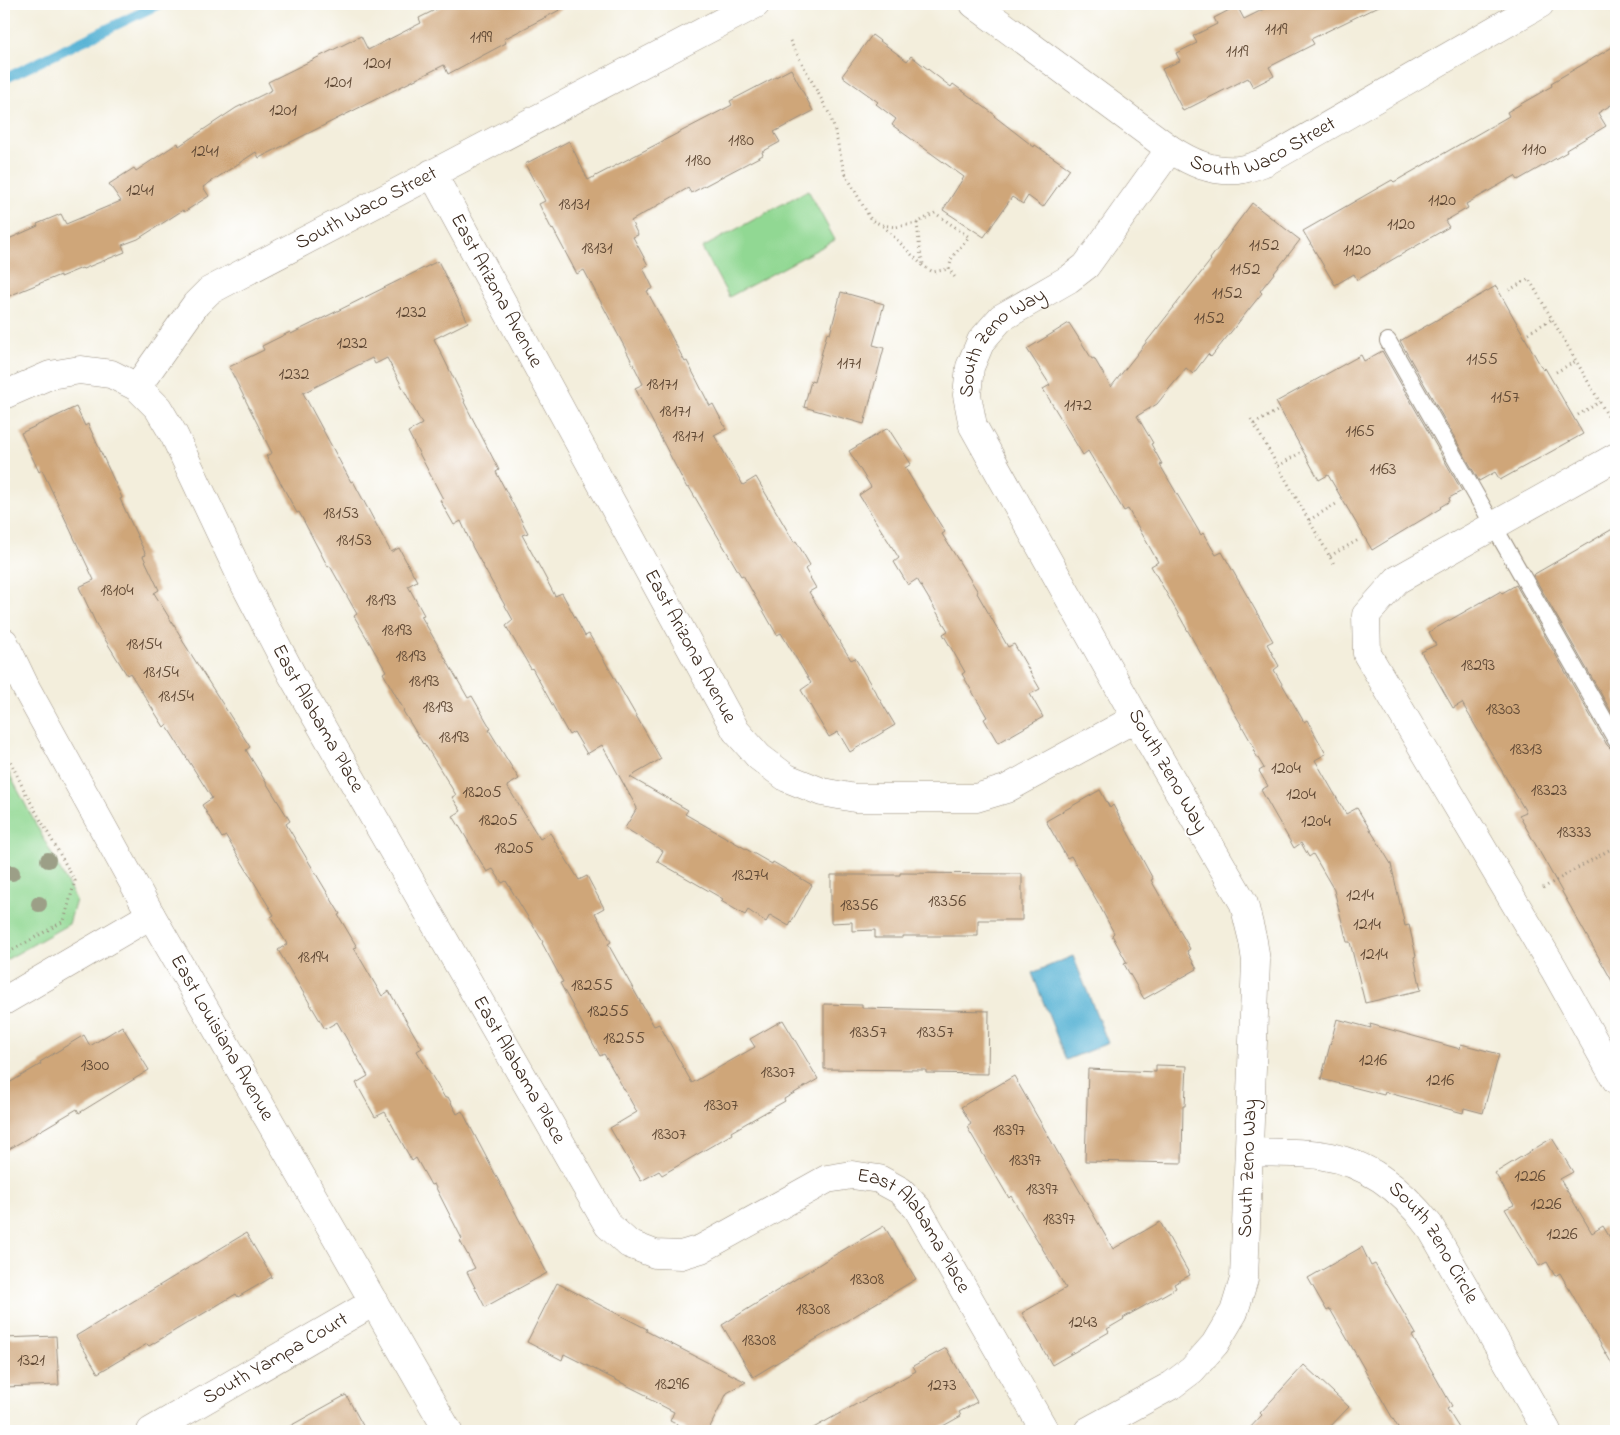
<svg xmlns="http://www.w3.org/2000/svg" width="1620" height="1435" viewBox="0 0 1620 1435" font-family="'Indie Flower',sans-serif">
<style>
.green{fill:#91d893;stroke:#668158}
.water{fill:#57b2d4;stroke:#496e79}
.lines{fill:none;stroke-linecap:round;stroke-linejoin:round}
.stream{stroke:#57b2d4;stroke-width:10}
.building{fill:#cfa679}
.lane-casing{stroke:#978c7d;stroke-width:18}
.street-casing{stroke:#978c7d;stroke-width:29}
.secondary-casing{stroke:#978c7d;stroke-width:29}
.path{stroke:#978c7d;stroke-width:3;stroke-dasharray:1 4;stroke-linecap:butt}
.lane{stroke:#fff;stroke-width:16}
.street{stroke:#fff;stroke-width:28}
.secondary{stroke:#fff;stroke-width:28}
.tree{fill:#9c9f87}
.labels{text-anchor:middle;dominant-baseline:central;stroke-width:4;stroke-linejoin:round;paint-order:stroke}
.number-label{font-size:18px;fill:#604935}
.street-label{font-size:20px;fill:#3b2a1e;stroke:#fff}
</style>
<rect width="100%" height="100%" fill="#fff"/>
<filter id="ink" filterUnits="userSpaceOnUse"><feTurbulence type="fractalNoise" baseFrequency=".02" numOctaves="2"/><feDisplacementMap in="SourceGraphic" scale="10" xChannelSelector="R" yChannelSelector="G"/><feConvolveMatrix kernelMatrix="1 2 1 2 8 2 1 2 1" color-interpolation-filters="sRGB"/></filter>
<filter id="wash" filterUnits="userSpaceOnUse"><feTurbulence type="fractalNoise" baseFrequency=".0096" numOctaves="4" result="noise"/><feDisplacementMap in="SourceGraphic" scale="20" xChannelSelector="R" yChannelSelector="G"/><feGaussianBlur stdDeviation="1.12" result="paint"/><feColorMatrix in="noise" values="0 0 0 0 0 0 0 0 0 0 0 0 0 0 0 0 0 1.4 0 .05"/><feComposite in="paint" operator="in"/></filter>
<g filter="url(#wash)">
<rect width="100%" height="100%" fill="#f3eedc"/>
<!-- green -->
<g class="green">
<path d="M808,190L835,240L729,297L702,248Z"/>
<path d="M4,764L76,900L69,924L4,961Z"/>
</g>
<!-- water -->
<path class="water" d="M1073,956L1108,1043L1066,1060L1032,973Z"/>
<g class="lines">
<!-- stream -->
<path class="stream" d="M4,79L159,4"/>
</g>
<g id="blocks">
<!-- building -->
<g class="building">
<path d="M447,4H571L504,39L506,43L448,74L444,65L259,158L256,152L203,187L209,196L184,212L183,210L138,239L122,245L125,252L83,269L82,268L60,277V275L4,298V241L38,226L37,224L61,214L66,224L121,201L109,184L134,168L136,171L178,143L179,146L236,108L272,90L268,82L361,36L368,50L421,23L419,18Z"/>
<path d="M1274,4H1383L1311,39L1314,44L1269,67L1274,76L1253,87L1248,78L1183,111L1162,69L1180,61L1176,53L1197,43L1193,36L1217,24L1214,18L1237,6L1244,19Z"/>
<path d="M872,35L907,61L911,56L951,87L953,84L995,115L994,116L1034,147L1035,145L1070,169L1043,207L1028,196L1023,204L1012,197L984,237L943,210L964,177L892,125L896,119L876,104L878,102L842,76Z"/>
<path d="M1616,45V102L1598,113L1606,126L1566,150L1567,152L1518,180L1515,176L1466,204L1468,208L1445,221L1449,227L1357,280L1354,274L1335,285L1303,231L1392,180L1394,182L1509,116L1507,112L1552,86L1551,83Z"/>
<path d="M791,69L813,111L774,132L780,142L762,152L763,155L691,193L688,188L631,221L638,235L633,237L648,265L643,268L653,288L647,291L685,362L687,361L710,406L713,404L726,429L714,435L743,485L756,477L794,542L796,541L810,565L805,569L816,588L809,592L851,660L855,658L895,725L850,752L838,732L829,737L801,690L811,683L781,633L777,635L743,575L741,576L689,487L687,488L635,388L643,384L624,346L584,270L577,274L553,229L552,230L539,204L545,201L525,164L569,141L588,180L732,105L730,101Z"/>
<path d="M1252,203L1300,240L1260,291L1262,293L1211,357L1208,354L1193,374L1186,368L1157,404L1137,416L1153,443L1151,444L1162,464L1160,465L1201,535L1203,533L1216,555L1222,552L1273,641L1267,644L1279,666L1274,670L1304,722L1307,720L1326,754L1315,760L1346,814L1357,808L1391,864L1405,926L1409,925L1416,956L1414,957L1421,990L1365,1003L1350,942H1347L1334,890L1313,854L1309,857L1301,843L1294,848L1261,790L1268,786L1259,771L1264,768L1253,750L1255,749L1151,566L1158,562L1128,509L1124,511L1088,451L1083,455L1043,389L1050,385L1027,349L1069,323L1092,359L1094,358L1111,387L1211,260L1210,259Z"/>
<path d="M438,261L468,322L434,339L465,401L464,402L499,470L496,472L528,533L522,535L543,573L555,596L562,593L585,636L589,634L661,759L630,777L688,810L685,814L772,864L773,862L812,885L789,926L770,915L766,922L748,910L745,915L721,901L723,899L657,861L663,851L625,828L637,808L602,745L587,754L574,732L569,735L532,668L531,669L506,626L513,620L473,548L461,521L454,525L440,500L443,499L408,432L422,424L387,358L375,364L372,358L303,393L351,482L353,481L391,552L399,548L417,581L408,586L424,615L421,616L468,698L472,696L491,729L489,730L519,779L507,786L540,839L550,833L579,880L587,876L604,908L595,913L611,942L608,944L654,1026L659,1024L692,1083L755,1047L750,1039L783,1020L818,1079L784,1099L785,1101L731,1132L732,1134L662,1175L659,1171L641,1181L610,1128L637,1112L604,1054L600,1056L560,983L563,982L542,943L543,942L506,881L502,883L493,869L487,872L453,816L461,811L452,797L456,795L424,743L423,744L403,711L404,710L383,673L386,671L354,616L357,614L330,566L328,567L299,512L297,513L266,456L272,453L229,367L264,350L262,346L290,332L291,334Z"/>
<path d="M1496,286L1543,370L1545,368L1583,434L1500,480L1495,472L1479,481L1400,341Z"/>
<path d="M841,292L884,304L873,345L884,348L864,424L804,407L811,381L814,382L827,333L830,334Z"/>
<path d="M1382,351L1462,491L1449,498L1450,501L1440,507L1441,508L1372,550L1328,475L1319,480L1276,402L1361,355L1364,361Z"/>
<path d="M76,407L85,426L88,424L122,498L120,499L146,555L143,556L159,590L154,593L183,640H182L250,747L246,750L290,821L286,824L340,914L338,915L357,947L354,948L382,996L389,991L422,1048L417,1051L445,1098L448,1097L457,1114L462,1111L547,1273L485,1307L467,1272L475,1268L460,1241L462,1239L434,1184L431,1185L416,1158L412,1161L385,1112L375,1117L356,1083L368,1076L337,1022L325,1029L278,950L287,944L271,917L274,915L226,836L222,838L202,805L212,798L166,725L164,727L130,673L127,675L98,628L79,587L94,580L42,470L39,472L21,433Z"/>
<path d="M888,428L911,464L905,468L945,532L942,534L978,592L977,593L1008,647L1014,644L1040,689L1030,694L1043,717L998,743L984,719L987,717L962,674L965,672L943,634L948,631L917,579L908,585L894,562L899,558L859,495L871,487L849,451Z"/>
<path d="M1616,527V720L1533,575Z"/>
<path d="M1516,585L1607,745L1611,749L1616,750V988L1519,815L1526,812L1462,703L1453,708L1421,652L1436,645L1429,632L1501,591L1502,593Z"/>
<path d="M1100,790L1110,808L1113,805L1153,879L1151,880L1190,949L1187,951L1197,969L1144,999L1124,964L1127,963L1112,935L1114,933L1097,901L1071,856L1067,858L1046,821Z"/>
<path d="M900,873L1022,874V920H978V936H903V938H875V930L852,931V922L831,923V875H900Z"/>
<path d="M824,1004L862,1005V1008L989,1011L988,1074L926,1073V1070L824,1069Z"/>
<path d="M1337,1019L1371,1028L1370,1024L1460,1049L1461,1044L1499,1054L1483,1113L1464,1108L1463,1113L1385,1092L1384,1095L1321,1079Z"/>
<path d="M122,1026L149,1070L79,1113L77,1109L4,1152V1086L41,1064L40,1062L84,1035L90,1046Z"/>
<path d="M1156,1065L1187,1066L1185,1106H1183L1182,1163L1085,1161L1088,1069L1156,1072Z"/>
<path d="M1014,1076L1113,1249L1160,1222L1190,1275L1174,1284L1176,1288L1123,1318L1124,1319L1107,1329L1109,1332L1052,1365L1022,1313L1066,1288L1011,1196L1009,1198L967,1127L971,1124L961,1107Z"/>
<path d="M1552,1138L1573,1172L1560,1179L1592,1233L1603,1226L1616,1248V1371L1560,1273L1555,1276L1547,1262L1539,1266L1505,1209L1514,1205L1495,1173Z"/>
<path d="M884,1226L916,1279L753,1377L722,1325L828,1259Z"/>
<path d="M246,1233L272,1277L238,1297L236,1294L149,1346L147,1344L98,1373L76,1336Z"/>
<path d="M1362,1247L1371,1266L1375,1264L1416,1334L1412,1336L1452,1406L1447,1409L1461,1431H1400L1330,1309L1327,1311L1308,1278Z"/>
<path d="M557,1283L647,1329L646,1331L746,1382L727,1393L708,1431H690L670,1421L674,1412L647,1398L648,1396L564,1354L562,1360L527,1342Z"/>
<path d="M56,1336L59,1385L4,1387V1338Z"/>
<path d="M946,1348L977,1402L959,1412L961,1416L934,1431H808L916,1371L913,1366Z"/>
<path d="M1304,1365L1349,1407L1326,1431H1247L1262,1415L1260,1413Z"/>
<path d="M346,1395L366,1431H281Z"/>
</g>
</g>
</g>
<g filter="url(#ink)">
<use href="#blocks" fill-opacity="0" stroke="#978c7d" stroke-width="1"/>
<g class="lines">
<!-- lane casing -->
<g class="lane-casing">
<path id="lane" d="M1388,341L1616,740"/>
</g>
<!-- street casing -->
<g class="street-casing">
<g id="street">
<path id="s1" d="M974,4L1170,149C1192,163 1211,172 1238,170C1247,169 1257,165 1265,162L1540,4"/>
<path id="s2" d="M432,173L736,731L759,757L787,778L822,792L855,798H976L1006,789L1136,718"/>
<path id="s3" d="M137,387L196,304L209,291L756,4"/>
<path id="s4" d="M4,395L50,375L80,370L111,374L137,387L158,408L174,435L245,585L292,675L608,1225L629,1244L655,1254L681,1255L701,1249L827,1179L852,1175L879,1179L901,1191L917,1208L1045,1431"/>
<path d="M1616,457L1397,580L1366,615L1367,654L1554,969L1616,1080"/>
<path d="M4,1001L151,915"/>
<path id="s5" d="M1250,1152C1272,1153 1296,1152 1319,1155C1367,1162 1400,1188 1429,1225L1547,1431"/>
<path id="s6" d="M151,1431L374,1302"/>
<path id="s7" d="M1088,1431L1172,1385L1192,1370L1215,1344L1234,1312L1244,1279L1256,961L1253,941L1244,904L1136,718L973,426L967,395L970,367L981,341L1001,318L1069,279L1086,266L1170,149"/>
</g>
</g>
<!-- secondary casing -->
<g class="secondary-casing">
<g id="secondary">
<path id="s8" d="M4,642L26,688L151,915L448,1431"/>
</g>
</g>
<!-- path -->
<g class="path">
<path d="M790,41L830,115L835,131L844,171L871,220L882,225L896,227L917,223L935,213L969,237L952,257L949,269L956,279"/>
<path d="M917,223L920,251L923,264"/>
<path d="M883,226L923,266L933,272L949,269"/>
<path d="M1509,290L1529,279L1613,425"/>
<path d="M1528,333L1552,319"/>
<path d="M1556,372L1576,361"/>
<path d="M1578,415L1600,402"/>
<path d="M1251,419L1334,564"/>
<path d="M1254,424L1277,411"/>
<path d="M1278,466L1300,453"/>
<path d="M1309,520L1336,504"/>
<path d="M1330,556L1360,539"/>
<path d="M4,748L26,794L75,881L64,921L4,955"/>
<path d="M1543,888L1616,846"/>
</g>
<!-- lane -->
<use href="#lane" class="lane"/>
<!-- street -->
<use href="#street" class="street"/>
<!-- secondary -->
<use href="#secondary" class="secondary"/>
</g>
<!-- trees -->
<g class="tree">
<circle cx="48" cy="860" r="8"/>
<circle cx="12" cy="873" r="8"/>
<circle cx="39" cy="904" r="8"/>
</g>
</g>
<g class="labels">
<!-- number labels -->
<g class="number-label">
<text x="1276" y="30">1119</text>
<text x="481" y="38">1199</text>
<text x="1237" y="52">1119</text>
<text x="377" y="64">1201</text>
<text x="338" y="83">1201</text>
<text x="283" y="111">1201</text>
<text x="741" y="141">1180</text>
<text x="1534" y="150">1110</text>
<text x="205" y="152">1241</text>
<text x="698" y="161">1180</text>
<text x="140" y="191">1241</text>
<text x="1442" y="201">1120</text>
<text x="574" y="205">18131</text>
<text x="1401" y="225">1120</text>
<text x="1264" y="246">1152</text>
<text x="597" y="249">18131</text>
<text x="1357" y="251">1120</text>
<text x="1245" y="270">1152</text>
<text x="1227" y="294">1152</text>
<text x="411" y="313">1232</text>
<text x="1209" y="319">1152</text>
<text x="352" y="344">1232</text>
<text x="1482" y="360">1155</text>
<text x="849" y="364">1171</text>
<text x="294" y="375">1232</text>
<text x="662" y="385">18171</text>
<text x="1505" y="398">1157</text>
<text x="1078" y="406">1172</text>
<text x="675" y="412">18171</text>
<text x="1360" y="432">1165</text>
<text x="688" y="437">18171</text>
<text x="1383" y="470">1163</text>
<text x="341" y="514">18153</text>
<text x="354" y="541">18153</text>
<text x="117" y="591">18104</text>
<text x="381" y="601">18193</text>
<text x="397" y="631">18193</text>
<text x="144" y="645">18154</text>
<text x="411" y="657">18193</text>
<text x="1478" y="666">18293</text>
<text x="161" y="673">18154</text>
<text x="424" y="682">18193</text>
<text x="176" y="697">18154</text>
<text x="438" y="708">18193</text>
<text x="1503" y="710">18303</text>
<text x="454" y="738">18193</text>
<text x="1526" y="750">18313</text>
<text x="1286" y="769">1204</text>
<text x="1549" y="791">18323</text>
<text x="482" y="793">18205</text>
<text x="1301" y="795">1204</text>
<text x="498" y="821">18205</text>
<text x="1316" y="822">1204</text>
<text x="1574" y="833">18333</text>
<text x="514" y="849">18205</text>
<text x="750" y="876">18274</text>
<text x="1360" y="896">1214</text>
<text x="947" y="902">18356</text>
<text x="859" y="906">18356</text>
<text x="1367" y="925">1214</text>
<text x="1374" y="955">1214</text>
<text x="313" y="958">18194</text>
<text x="592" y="986">18255</text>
<text x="608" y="1012">18255</text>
<text x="868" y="1033">18357</text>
<text x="935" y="1033">18357</text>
<text x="624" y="1039">18255</text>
<text x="1373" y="1061">1216</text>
<text x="95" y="1066">1300</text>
<text x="778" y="1073">18307</text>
<text x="1440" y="1081">1216</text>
<text x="721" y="1106">18307</text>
<text x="1009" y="1131">18397</text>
<text x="669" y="1135">18307</text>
<text x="1025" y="1161">18397</text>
<text x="1530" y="1177">1226</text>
<text x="1042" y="1190">18397</text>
<text x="1546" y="1205">1226</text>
<text x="1059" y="1220">18397</text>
<text x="1562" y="1235">1226</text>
<text x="867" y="1280">18308</text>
<text x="813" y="1310">18308</text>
<text x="1083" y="1323">1243</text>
<text x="759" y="1341">18308</text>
<text x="31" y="1361">1321</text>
<text x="672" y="1385">18296</text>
<text x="942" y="1386">1273</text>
</g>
<!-- street labels -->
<g class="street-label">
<text stroke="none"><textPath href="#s1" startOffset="346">South Waco Street</textPath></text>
<text stroke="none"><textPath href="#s3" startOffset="298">South Waco Street</textPath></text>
<text stroke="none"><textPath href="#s2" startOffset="134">East Arizona Avenue</textPath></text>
<text stroke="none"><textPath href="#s7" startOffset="1252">South Zeno Way</textPath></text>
<text stroke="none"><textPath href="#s2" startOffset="539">East Arizona Avenue</textPath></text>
<text stroke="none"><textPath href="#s4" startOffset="520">East Alabama Place</textPath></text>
<text transform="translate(1167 771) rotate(60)">South Zeno Way</text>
<text stroke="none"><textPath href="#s8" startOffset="452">East Louisiana Avenue</textPath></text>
<text stroke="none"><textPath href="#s4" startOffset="925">East Alabama Place</textPath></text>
<text stroke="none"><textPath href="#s7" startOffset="338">South Zeno Way</textPath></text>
<text stroke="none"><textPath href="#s4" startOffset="1465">East Alabama Place</textPath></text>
<text stroke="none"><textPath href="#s5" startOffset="220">South Zeno Circle</textPath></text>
<text stroke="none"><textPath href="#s6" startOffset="144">South Yampa Court</textPath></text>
</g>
</g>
<!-- margin -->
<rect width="1620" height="1435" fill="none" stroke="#fff" stroke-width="20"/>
</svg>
